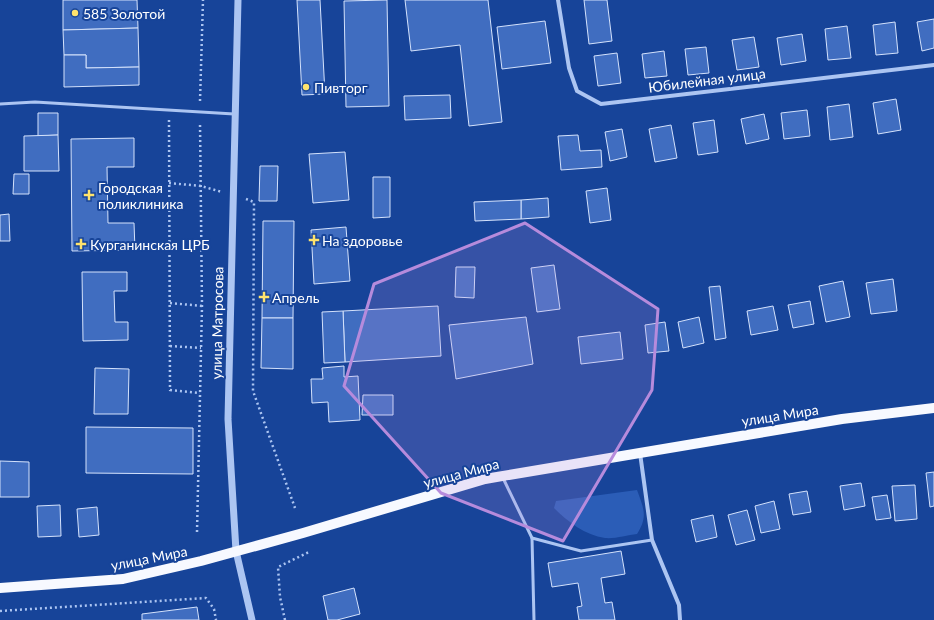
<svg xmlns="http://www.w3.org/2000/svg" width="934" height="620" viewBox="0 0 934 620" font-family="Lato,sans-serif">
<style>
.green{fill:#2b5db7}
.building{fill:#406dc0;stroke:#d4e2fc}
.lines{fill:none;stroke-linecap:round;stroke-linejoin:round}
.path{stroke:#acc5f2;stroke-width:2.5;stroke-dasharray:2 3;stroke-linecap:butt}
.service{stroke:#acc5f2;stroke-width:3}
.minor{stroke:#acc5f2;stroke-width:4}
.tertiary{stroke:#acc5f2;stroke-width:7}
.primary{stroke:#f7f9ff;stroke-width:10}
.marked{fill:#b68bdc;fill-opacity:0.2;stroke:#b68bdc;stroke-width:3;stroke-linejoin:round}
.poi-dot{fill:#ffe36d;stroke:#174499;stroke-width:1.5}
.labels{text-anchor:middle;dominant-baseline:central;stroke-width:4;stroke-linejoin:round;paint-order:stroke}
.poi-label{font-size:14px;fill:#fff;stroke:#174499;text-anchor:start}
.street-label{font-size:14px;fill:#fff;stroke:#174499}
</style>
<rect width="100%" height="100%" fill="#174499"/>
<!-- green -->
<path class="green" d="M637,490C644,509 648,517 637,534C627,535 615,539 605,538C585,535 568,522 554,508L556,501Z"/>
<!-- building -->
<g class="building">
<path d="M63,0H137L138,28L63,30Z"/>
<path d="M297,0H320L325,94L302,95Z"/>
<path d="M387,0L389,106L346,107L344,1Z"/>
<path d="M405,0H488L502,122L469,126L460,45L411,51Z"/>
<path d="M584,0H607L612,41L589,44Z"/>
<path d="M934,19V48L922,51L917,22Z"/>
<path d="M545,21L551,63L502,69L497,27Z"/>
<path d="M895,22L898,53L876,55L873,25Z"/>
<path d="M847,26L851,58L828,60L825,29Z"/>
<path d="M138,28L139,67L86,68V55H64L63,30Z"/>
<path d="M802,34L806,61L781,65L777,38Z"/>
<path d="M754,37L759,67L737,70L732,40Z"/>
<path d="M706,47L709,73L688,75L685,49Z"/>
<path d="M664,51L667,76L645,78L642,54Z"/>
<path d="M617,53L621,83L598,86L594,56Z"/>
<path d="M64,55H86V68L139,67V85L64,87Z"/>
<path d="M450,95L451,118L405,120L404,96Z"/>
<path d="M896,99L901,130L878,134L873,103Z"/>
<path d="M849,104L853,137L830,140L827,107Z"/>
<path d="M807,110L810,136L784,139L781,113Z"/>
<path d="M38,113H58V135L38,136Z"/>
<path d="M764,114L769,139L746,144L741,119Z"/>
<path d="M714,120L718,152L698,155L693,123Z"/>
<path d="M671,125L677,158L655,162L649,129Z"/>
<path d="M622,129L627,157L610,161L605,132Z"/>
<path d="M58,135L59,171H24V136Z"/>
<path d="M578,135L580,151L601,150L602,167L561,170L558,136Z"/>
<path d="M134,138V167H107L108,223H134L135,250L72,251L71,139Z"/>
<path d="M345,152L349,200L313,203L309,154Z"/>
<path d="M260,166H278L277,201H259Z"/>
<path d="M14,174H29V194H13Z"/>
<path d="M373,177H390V217L373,218Z"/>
<path d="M607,188L611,220L590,223L586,191Z"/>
<path d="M548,198L549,217L521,219V200Z"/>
<path d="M521,200V219L475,221L474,202Z"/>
<path d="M9,214L10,241H0V215Z"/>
<path d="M263,221H294L293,318H262Z"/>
<path d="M346,227L350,281L314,284L311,230Z"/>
<path d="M554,265L560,309L537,312L531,268Z"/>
<path d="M456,267H475L474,298L455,297Z"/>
<path d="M82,272H127V291H114L115,322H128V340L83,341Z"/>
<path d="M893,279L897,311L871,314L866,283Z"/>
<path d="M843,281L850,317L826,322L819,286Z"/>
<path d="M720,286L726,338L715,340L709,287Z"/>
<path d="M810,301L814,324L793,328L788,305Z"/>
<path d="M438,306L441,356L345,362L343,311Z"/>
<path d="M773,306L778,330L751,335L747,311Z"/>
<path d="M343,311L345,362L324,363L322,312Z"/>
<path d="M526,317L533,364L456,379L449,325Z"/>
<path d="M699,317L704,343L683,348L678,322Z"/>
<path d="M262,318H293V369L261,368Z"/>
<path d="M665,322L669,351L648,353L645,325Z"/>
<path d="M620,332L623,359L581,364L578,337Z"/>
<path d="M344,366V377L358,376L360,420L329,422L328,402L312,403L311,379H323L322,368Z"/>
<path d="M95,368L129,369L128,414H94Z"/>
<path d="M363,395H393V415H362Z"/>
<path d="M86,427L193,428V474L86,473Z"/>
<path d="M0,461L29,462V497H0Z"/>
<path d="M934,472V506L930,507L926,473Z"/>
<path d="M861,483L865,506L844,510L840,486Z"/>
<path d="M915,485L917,519L895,521L892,486Z"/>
<path d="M807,491L811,512L793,515L789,494Z"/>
<path d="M887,495L891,518L876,520L872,497Z"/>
<path d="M774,501L780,529L761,533L755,506Z"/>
<path d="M60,505L61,536L38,537L37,506Z"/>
<path d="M97,507L99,535L79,537L77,509Z"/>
<path d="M747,510L755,540L736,545L728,515Z"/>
<path d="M713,515L717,537L696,542L691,520Z"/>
<path d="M621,551L625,574L601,578L605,603L612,602L615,620H579L577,607L582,606L578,583L552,587L548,563Z"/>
<path d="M354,588L360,614L337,620H328L323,596Z"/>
<path d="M197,607L199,620H142V614Z"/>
</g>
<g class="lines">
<!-- path -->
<g class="path">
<path d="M200,101L203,0"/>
<path d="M169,120L170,390L200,393"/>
<path d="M169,183L201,186L222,192"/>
<path d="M246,199L254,202L253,391L295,508"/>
<path d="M170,303L202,306"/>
<path d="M170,346L201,348"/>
<path d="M197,532L202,306L200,122"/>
<path d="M0,611L206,598L214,609L216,620"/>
<path d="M285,620L280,597L278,567L309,552"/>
</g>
<!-- service -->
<g class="service">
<path d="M0,104L35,102L234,114"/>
<path d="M503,478L532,538L581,551L652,540"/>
<path d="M532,538L534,620"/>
</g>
<!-- minor -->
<g class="minor">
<path d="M558,0L569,68L577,91L601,104L934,65"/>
<path d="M640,453L652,540L679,605L680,620"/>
</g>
<!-- tertiary -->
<path class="tertiary" d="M238,0L228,419L236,551L252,620"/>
<!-- primary -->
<path class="primary" d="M0,588L123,579L201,561L303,533L485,479L842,419L934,408"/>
</g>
<!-- marked area -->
<path class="marked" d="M525,223L658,309L652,390L563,541L441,493L344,386L374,284Z"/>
<!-- markers -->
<g class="poi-dot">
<circle cx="75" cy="13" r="4"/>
<circle cx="306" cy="87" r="4"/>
<path d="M87 189h4v4h4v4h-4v4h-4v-4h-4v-4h4z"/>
<path d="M312 234h4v4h4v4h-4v4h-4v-4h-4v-4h4z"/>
<path d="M79 238h4v4h4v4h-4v4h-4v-4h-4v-4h4z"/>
<path d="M262 291h4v4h4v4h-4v4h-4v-4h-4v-4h4z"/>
</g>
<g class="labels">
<!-- poi labels -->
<g class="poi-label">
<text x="83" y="13">585 Золотой</text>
<text x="314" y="87">Пивторг</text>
<text x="98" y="187">Городская<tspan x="98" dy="16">поликлиника</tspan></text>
<text x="322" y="240">На здоровье</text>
<text x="90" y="244">Курганинская ЦРБ</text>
<text x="272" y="297">Апрель</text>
</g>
<!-- street labels -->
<g class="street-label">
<text transform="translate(707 80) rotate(-7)">Юбилейная улица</text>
<text transform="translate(217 323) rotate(-89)">улица Матросова</text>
<text transform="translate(780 415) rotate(-9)">улица Мира</text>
<text transform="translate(461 473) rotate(-15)">улица Мира</text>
<text transform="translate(149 558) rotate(-11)">улица Мира</text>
</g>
</g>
</svg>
